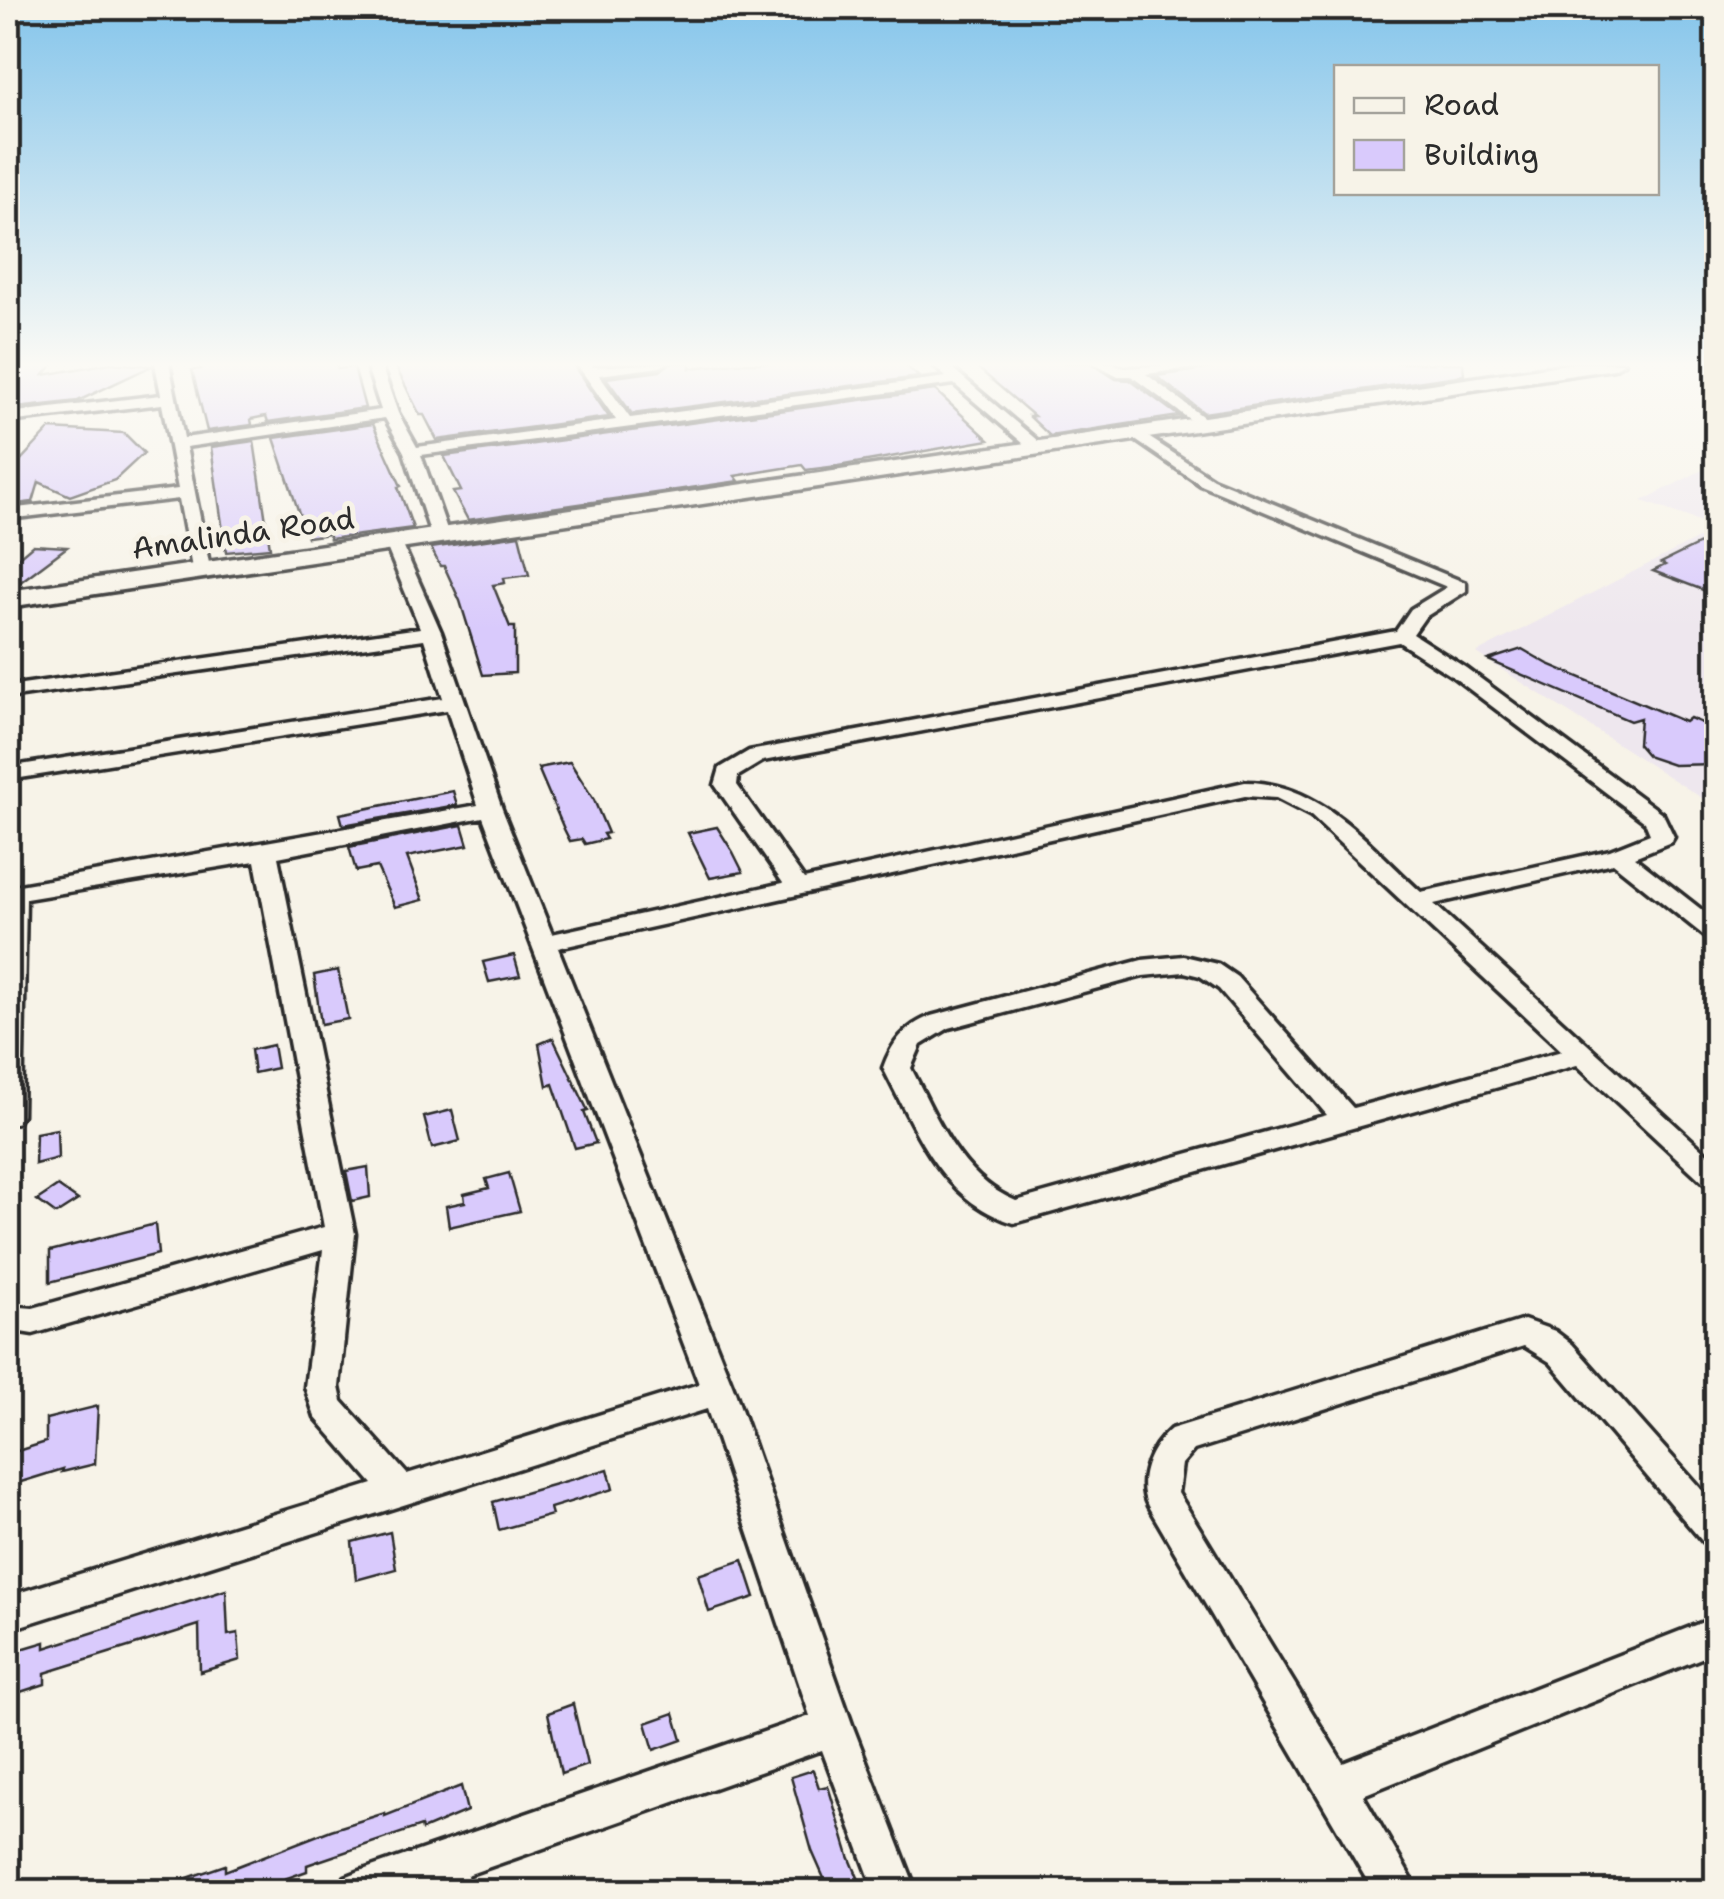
<svg xmlns="http://www.w3.org/2000/svg" width="1724" height="1899" viewBox="0 0 1724 1899" font-family="'Shantell Sans',sans-serif">
<style>
.built{fill:#eee7ee}
.building{fill:#d9cafc;stroke:#2b2b2b;stroke-width:2.5}
.lines{fill:none;stroke-linecap:round;stroke-linejoin:round}
.street-casing{stroke:#2b2b2b;stroke-width:7}
.secondary-casing{stroke:#2b2b2b;stroke-width:7}
.street{fill:#f7f3e8;fill-rule:evenodd}
.secondary{fill:#f7f3e8;fill-rule:evenodd}
.labels{text-anchor:middle;dominant-baseline:central;stroke-width:10;stroke-linejoin:round;paint-order:stroke}
.far-street-label{font-size:30px;fill:#2b2b2b;stroke:#f7f3e8}
</style>
<rect width="100%" height="100%" fill="#f7f3e8"/>
<filter id="ink" filterUnits="userSpaceOnUse"><feTurbulence type="fractalNoise" baseFrequency=".01" numOctaves="2"/><feDisplacementMap in="SourceGraphic" scale="20" xChannelSelector="R" yChannelSelector="G"/><feConvolveMatrix kernelMatrix="1 2 1 2 8 2 1 2 1" color-interpolation-filters="sRGB"/></filter>
<g filter="url(#ink)">
<!-- built -->
<g class="built">
<path d="M1716,463V527L1642,501Z"/>
<path d="M1716,529V807L1476,653Z"/>
</g>
<!-- building -->
<g class="building">
<path d="M15,363H54L44,375L110,363L152,366L78,401L8,409V386L12,384Z"/>
<path d="M199,363H335L338,369L354,367L365,408L268,422L266,416L251,419L252,425L207,431L192,370L201,369Z"/>
<path d="M394,363H572L609,417L437,440L424,415H420Z"/>
<path d="M670,363H690V368L734,363H903L919,377L632,414L606,378L660,371Z"/>
<path d="M972,363H1091L1116,379L1130,380L1179,416L1050,436L1029,416H1034Z"/>
<path d="M1250,363H1463L1464,375L1204,413L1156,376Z"/>
<path d="M935,390L989,440L838,466L806,470L802,465L735,476L739,481L468,520L453,492L461,491L444,456Z"/>
<path d="M373,424L401,486L398,487L413,528L330,539L329,534L307,537L274,438Z"/>
<path d="M50,429L124,433L144,453L115,480L70,496L39,482L33,502L8,505L20,461Z"/>
<path d="M254,441L270,548L226,552L211,447Z"/>
<path d="M519,535L529,575L504,578L505,583L493,585L510,627H515V673L483,675L460,601L444,566H440L431,548Z"/>
<path d="M1716,536V595L1653,571L1665,565L1661,563Z"/>
<path d="M33,545L67,547L15,586L8,587V566Z"/>
<path d="M1522,649L1548,664L1685,722L1690,718L1716,729V764L1673,765L1649,757L1638,744L1640,718L1630,721L1488,660Z"/>
<path d="M570,762L594,800L608,833L603,834L606,839L585,844L582,839L570,841L564,829L538,768Z"/>
<path d="M453,791L457,805L343,825L340,814Z"/>
<path d="M462,825L468,845L407,857L423,900L395,907L377,867L356,871L349,847Z"/>
<path d="M717,827L733,852L743,872L710,878L688,833Z"/>
<path d="M514,955L520,976L489,982L483,962Z"/>
<path d="M338,970L348,1019L321,1024L314,975Z"/>
<path d="M553,1038L588,1111L584,1112L596,1143L575,1148L553,1084L547,1086L539,1044Z"/>
<path d="M273,1045L277,1068L254,1073L251,1050Z"/>
<path d="M452,1110L460,1141L432,1148L424,1117Z"/>
<path d="M57,1129L58,1158L35,1164L36,1133Z"/>
<path d="M368,1167L370,1197L352,1201L346,1171Z"/>
<path d="M509,1173L520,1211L449,1227L446,1206L465,1202L464,1194L489,1188L486,1179Z"/>
<path d="M58,1186L78,1200L56,1214L37,1200Z"/>
<path d="M155,1224L158,1254L50,1282V1251Z"/>
<path d="M98,1406L95,1464L62,1472L63,1469L8,1486V1454L46,1442V1419Z"/>
<path d="M608,1469L613,1489L550,1508L552,1515L499,1530L493,1502Z"/>
<path d="M390,1532L396,1569L356,1580L352,1542Z"/>
<path d="M743,1560L755,1597L709,1612L698,1575Z"/>
<path d="M226,1590L228,1635L238,1633L240,1660L200,1672L199,1625L45,1673V1684L8,1696V1653L45,1642V1648Z"/>
<path d="M573,1704L587,1765L561,1774L548,1713Z"/>
<path d="M674,1713L682,1740L654,1750L646,1723Z"/>
<path d="M813,1770L819,1788L828,1786L849,1856L864,1892H830L812,1851L791,1777Z"/>
<path d="M461,1786L467,1811L422,1830L421,1826L307,1865V1871L248,1892H159L158,1888L225,1865V1871L331,1830L385,1813V1816Z"/>
</g>
<g class="lines">
<!-- street casing -->
<g class="street-casing">
<g id="street">
<path d="M155,363H169L184,438L381,410L366,363H380L398,413L417,447L616,420L576,363H590L593,367L667,363L660,367L599,375L630,418L946,377L931,363H946L1045,447L1031,450L954,384L421,455L449,535L440,540L431,535L404,452L385,418L186,447L210,568L207,572L201,573L192,568L179,499L8,519V509L178,489L162,404L8,422V413L161,395Z"/>
<path d="M1094,363H1112L1125,368L1205,363L1198,367L1146,374L1210,422L1197,425L1131,376H1118Z"/>
<path d="M1133,427L1213,479L1466,583V591L1425,617L1413,634L1466,668L1663,814L1674,837L1671,842L1634,857L1716,921V940L1707,938L1613,863L1434,904L1716,1162V1188L1706,1185L1577,1065L1014,1223C941,1201 916,1130 883,1068C892,1042 905,1026 931,1016L1142,960L1184,956L1218,964L1237,977L1353,1108L1562,1051L1311,816L1276,798L1245,796L558,948L735,1392L853,1727L917,1892H875L822,1750L467,1875L470,1892H339L345,1877L360,1871L810,1716L707,1409L8,1630V1596L373,1484L315,1417L305,1387L323,1250L33,1334L8,1330V1306L33,1308L324,1227L255,861L26,899L22,1115L18,1122L8,1125V887L478,805L447,710L8,780V767L443,698L424,639L8,698V686L420,628L385,543L400,539L441,632L502,809L552,934L783,883L715,785L720,768L749,751L1396,631L1411,609L1447,587L1201,485L1128,435L1125,432ZM1399,642L1452,676L1645,822L1650,834L1610,850L1421,892C1369,845 1321,782 1245,782L804,879L737,785L738,776L763,761ZM483,817L699,1384L407,1474L342,1401L339,1387L355,1234L278,857ZM1184,972L1200,976L1219,989L1327,1115L1016,1201C960,1178 937,1118 911,1068L921,1045L949,1028L1143,976Z"/>
<path d="M1524,1320L1555,1331L1572,1344L1716,1506V1547L1703,1542L1550,1362L1524,1346L1194,1450L1182,1464L1178,1493L1343,1763L1716,1617V1652L1363,1795L1419,1892H1374L1148,1506C1135,1480 1150,1447 1171,1429Z"/>
</g>
</g>
<!-- secondary casing -->
<g class="secondary-casing">
<path id="secondary" d="M1575,363H1624L1614,369L8,607V591Z"/>
</g>
<!-- street -->
<use href="#street" class="street"/>
<!-- secondary -->
<use href="#secondary" class="secondary"/>
</g>
</g>
<!-- sky -->
<linearGradient id="sky" x2="0" y2="1"><stop stop-color="#85c5eb"/><stop offset="0.58" stop-color="#fbfaf5"/><stop offset="1" stop-color="#fbfaf5" stop-opacity="0"/></linearGradient>
<rect width="1724" height="629" fill="url(#sky)"/>
<g class="labels">
<!-- far-street labels -->
<g class="far-street-label">
<text transform="translate(243 533) rotate(-8)">Amalinda Road</text>
</g>
</g>
<!-- margin -->
<rect width="1724" height="1899" fill="none" stroke="#f7f3e8" stroke-width="40"/>
<rect x="20" y="20" width="1684" height="1859" fill="none" stroke="#2b2b2b" stroke-width="4" filter="url(#ink)"/>
<!-- legend -->
<rect x="1334" y="65" width="325" height="130" fill="#f7f3e8" stroke="#a5a39c" stroke-width="2.5"/>
<rect x="1354" y="98" width="50" height="15" fill="#f7f3e8" stroke="#a5a39c" stroke-width="2.5"/>
<text x="1424" y="115" font-size="30" fill="#2b2b2b">Road</text>
<rect x="1354" y="140" width="50" height="30" fill="#d9cafc" stroke="#a5a39c" stroke-width="2.5"/>
<text x="1424" y="165" font-size="30" fill="#2b2b2b">Building</text>
</svg>
